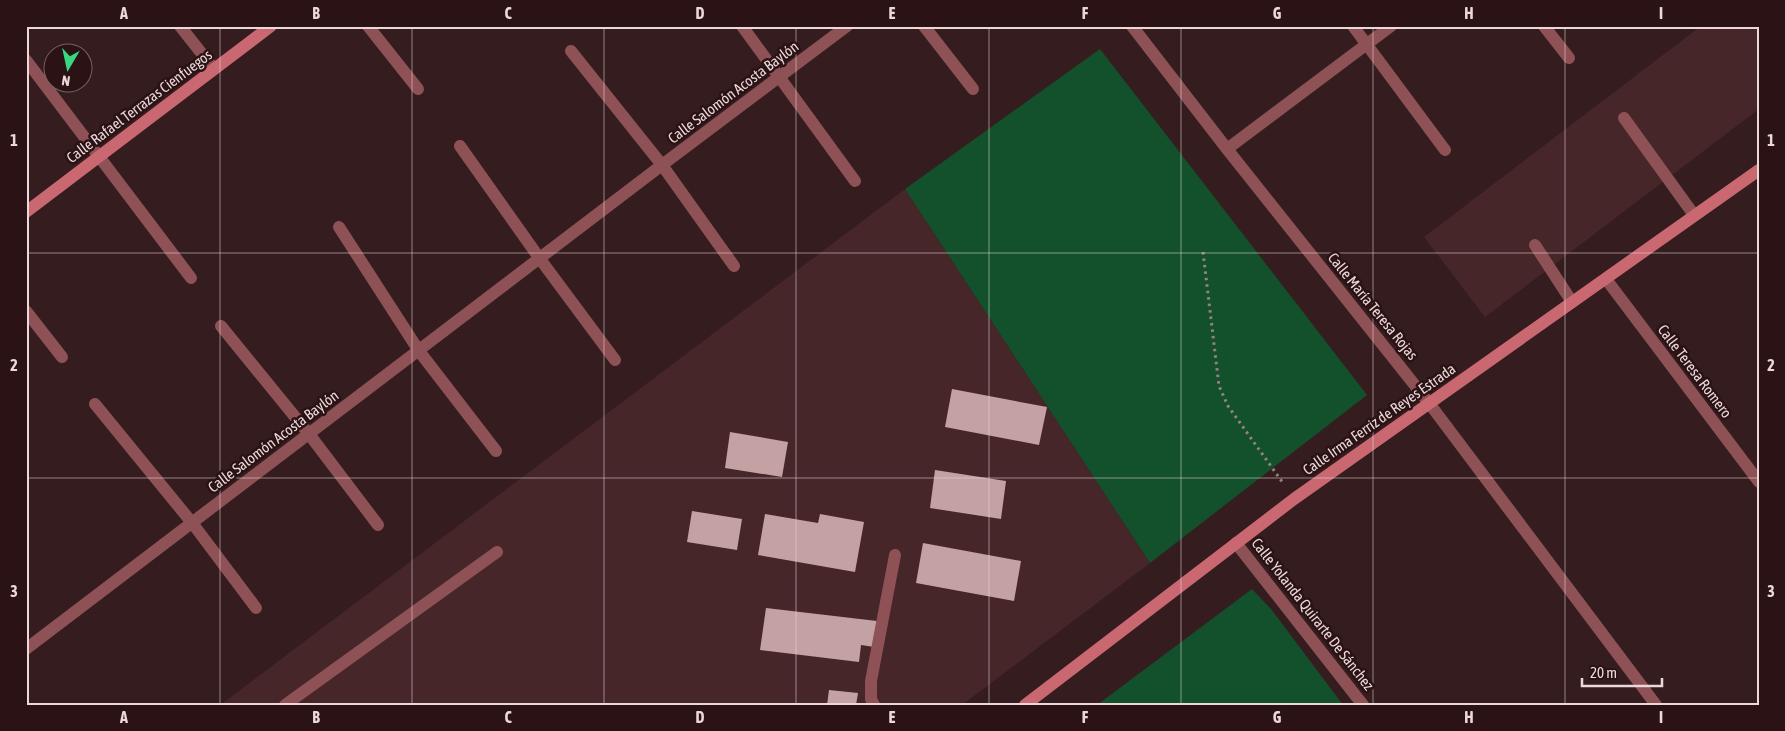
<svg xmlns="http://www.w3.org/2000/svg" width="1785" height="731" viewBox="0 0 1785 731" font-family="'Asap Condensed',sans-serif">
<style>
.built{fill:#462629}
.green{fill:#13512d}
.building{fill:#c4a2a4}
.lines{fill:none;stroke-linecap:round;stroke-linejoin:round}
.path{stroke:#978283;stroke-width:3;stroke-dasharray:2.5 4;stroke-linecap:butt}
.lane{stroke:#8e5156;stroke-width:12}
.street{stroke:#8e5156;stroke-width:12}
.secondary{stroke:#ca6872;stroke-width:12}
.grid{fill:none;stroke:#ebd9da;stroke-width:1;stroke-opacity:0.55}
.labels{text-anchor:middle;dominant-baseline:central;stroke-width:5;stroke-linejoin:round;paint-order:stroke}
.street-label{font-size:15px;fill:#ebd9da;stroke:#2b1215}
.neatline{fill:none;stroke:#ebd9da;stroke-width:2}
.grid-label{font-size:16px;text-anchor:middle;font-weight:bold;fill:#ebd9da}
</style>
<rect width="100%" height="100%" fill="#351c1e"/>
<!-- built -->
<g class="built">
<path d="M1701,26H1759V109L1485,317L1424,237Z"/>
<path d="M905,189L1150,563L962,705H220Z"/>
</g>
<!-- green -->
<g class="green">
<path d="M1100,49L1367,395L1150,563L905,189Z"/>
<path d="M1252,589L1271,609L1343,705H1097Z"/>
</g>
<!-- building -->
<g class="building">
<path d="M952,389L1047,407L1039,445L945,427Z"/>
<path d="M730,432L788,442L782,477L725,468Z"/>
<path d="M935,470L1006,481L1001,519L930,508Z"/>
<path d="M692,511L742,519L737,550L687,542Z"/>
<path d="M765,514L818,523L820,514L864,522L855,572L758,555Z"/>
<path d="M923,543L1021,561L1014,601L916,583Z"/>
<path d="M766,608L877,621L874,647L861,645L859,662L760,650Z"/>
<path d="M829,690L858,693L856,705H827Z"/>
</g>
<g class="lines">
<!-- path -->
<path class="path" d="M1203,252L1219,386L1228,406L1283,483"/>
<!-- lane -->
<g class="lane">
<path d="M1624,118L1694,215"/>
<path d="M1535,245L1572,302"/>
<path d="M285,705L497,552"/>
<path d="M874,705L871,699V681L895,555"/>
</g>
<!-- street -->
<g class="street">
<path d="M180,26L214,69"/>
<path d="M368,26L418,89"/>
<path d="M742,26L855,181"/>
<path d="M924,26L973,89"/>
<path d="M1132,26L1227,149L1429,403L1656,705"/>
<path d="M1353,26L1445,150"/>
<path d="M1544,26L1569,58"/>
<path d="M571,51L662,165L734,266"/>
<path d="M26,60L191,278"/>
<path d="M460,146L540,259L615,360"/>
<path d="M1227,149L1391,26"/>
<path d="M339,227L419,351L496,451"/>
<path d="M1606,279L1759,482"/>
<path d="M26,311L62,357"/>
<path d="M221,326L309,434L378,525"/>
<path d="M95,404L193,524L256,608"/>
<path d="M1236,543L1363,705"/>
<path d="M26,649L662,165L847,26"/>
</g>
<!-- secondary -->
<g class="secondary">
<path d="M26,212L271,26"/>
<path d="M1025,705L1294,499L1759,170"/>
</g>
</g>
<!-- grid -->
<path class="grid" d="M220,26V705M412,26V705M604,26V705M796,26V705M989,26V705M1181,26V705M1373,26V705M1565,26V705M26,253H1759M26,478H1759"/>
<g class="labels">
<!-- street labels -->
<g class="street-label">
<text transform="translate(733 92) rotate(-37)">Calle Salomón Acosta Baylón</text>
<text transform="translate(139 106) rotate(-37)">Calle Rafael Terrazas Cienfuegos</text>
<text transform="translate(1373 306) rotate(51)">Calle María Teresa Rojas</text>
<text transform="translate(1695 371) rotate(53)">Calle Teresa Romero</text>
<text transform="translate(1379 419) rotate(-35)">Calle Irma Ferriz de Reyes Estrada</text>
<text transform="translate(273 441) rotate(-37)">Calle Salomón Acosta Baylón</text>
<text transform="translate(1313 614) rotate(52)">Calle Yolanda Quirarte De Sánchez</text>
</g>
</g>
<!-- border -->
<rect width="1785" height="731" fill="none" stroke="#2b1215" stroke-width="55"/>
<!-- north arrow -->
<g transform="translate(68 68) rotate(189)"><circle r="24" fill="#2b1215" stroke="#786264"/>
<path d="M0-4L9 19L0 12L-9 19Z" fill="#3ad77f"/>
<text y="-8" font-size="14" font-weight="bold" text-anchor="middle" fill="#ebd9da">N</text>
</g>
<!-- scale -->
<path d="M1582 678v8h80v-8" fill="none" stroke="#ebd9da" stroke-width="2.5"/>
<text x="1590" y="678" font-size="15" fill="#ebd9da" stroke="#2b1215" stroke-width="4" paint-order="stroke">20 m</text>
<rect x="28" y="28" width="1730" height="676" class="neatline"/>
<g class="grid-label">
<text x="124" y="19">A</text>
<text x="316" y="19">B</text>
<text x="508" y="19">C</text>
<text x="700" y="19">D</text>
<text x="892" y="19">E</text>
<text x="1085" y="19">F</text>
<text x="1277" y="19">G</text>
<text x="1469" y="19">H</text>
<text x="1661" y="19">I</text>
<text x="14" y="146">1</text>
<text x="1771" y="146">1</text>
<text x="14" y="371">2</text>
<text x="1771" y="371">2</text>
<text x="14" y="597">3</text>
<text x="1771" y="597">3</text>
<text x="124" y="723">A</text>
<text x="316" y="723">B</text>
<text x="508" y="723">C</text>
<text x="700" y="723">D</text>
<text x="892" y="723">E</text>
<text x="1085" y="723">F</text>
<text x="1277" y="723">G</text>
<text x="1469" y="723">H</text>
<text x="1661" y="723">I</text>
</g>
</svg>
